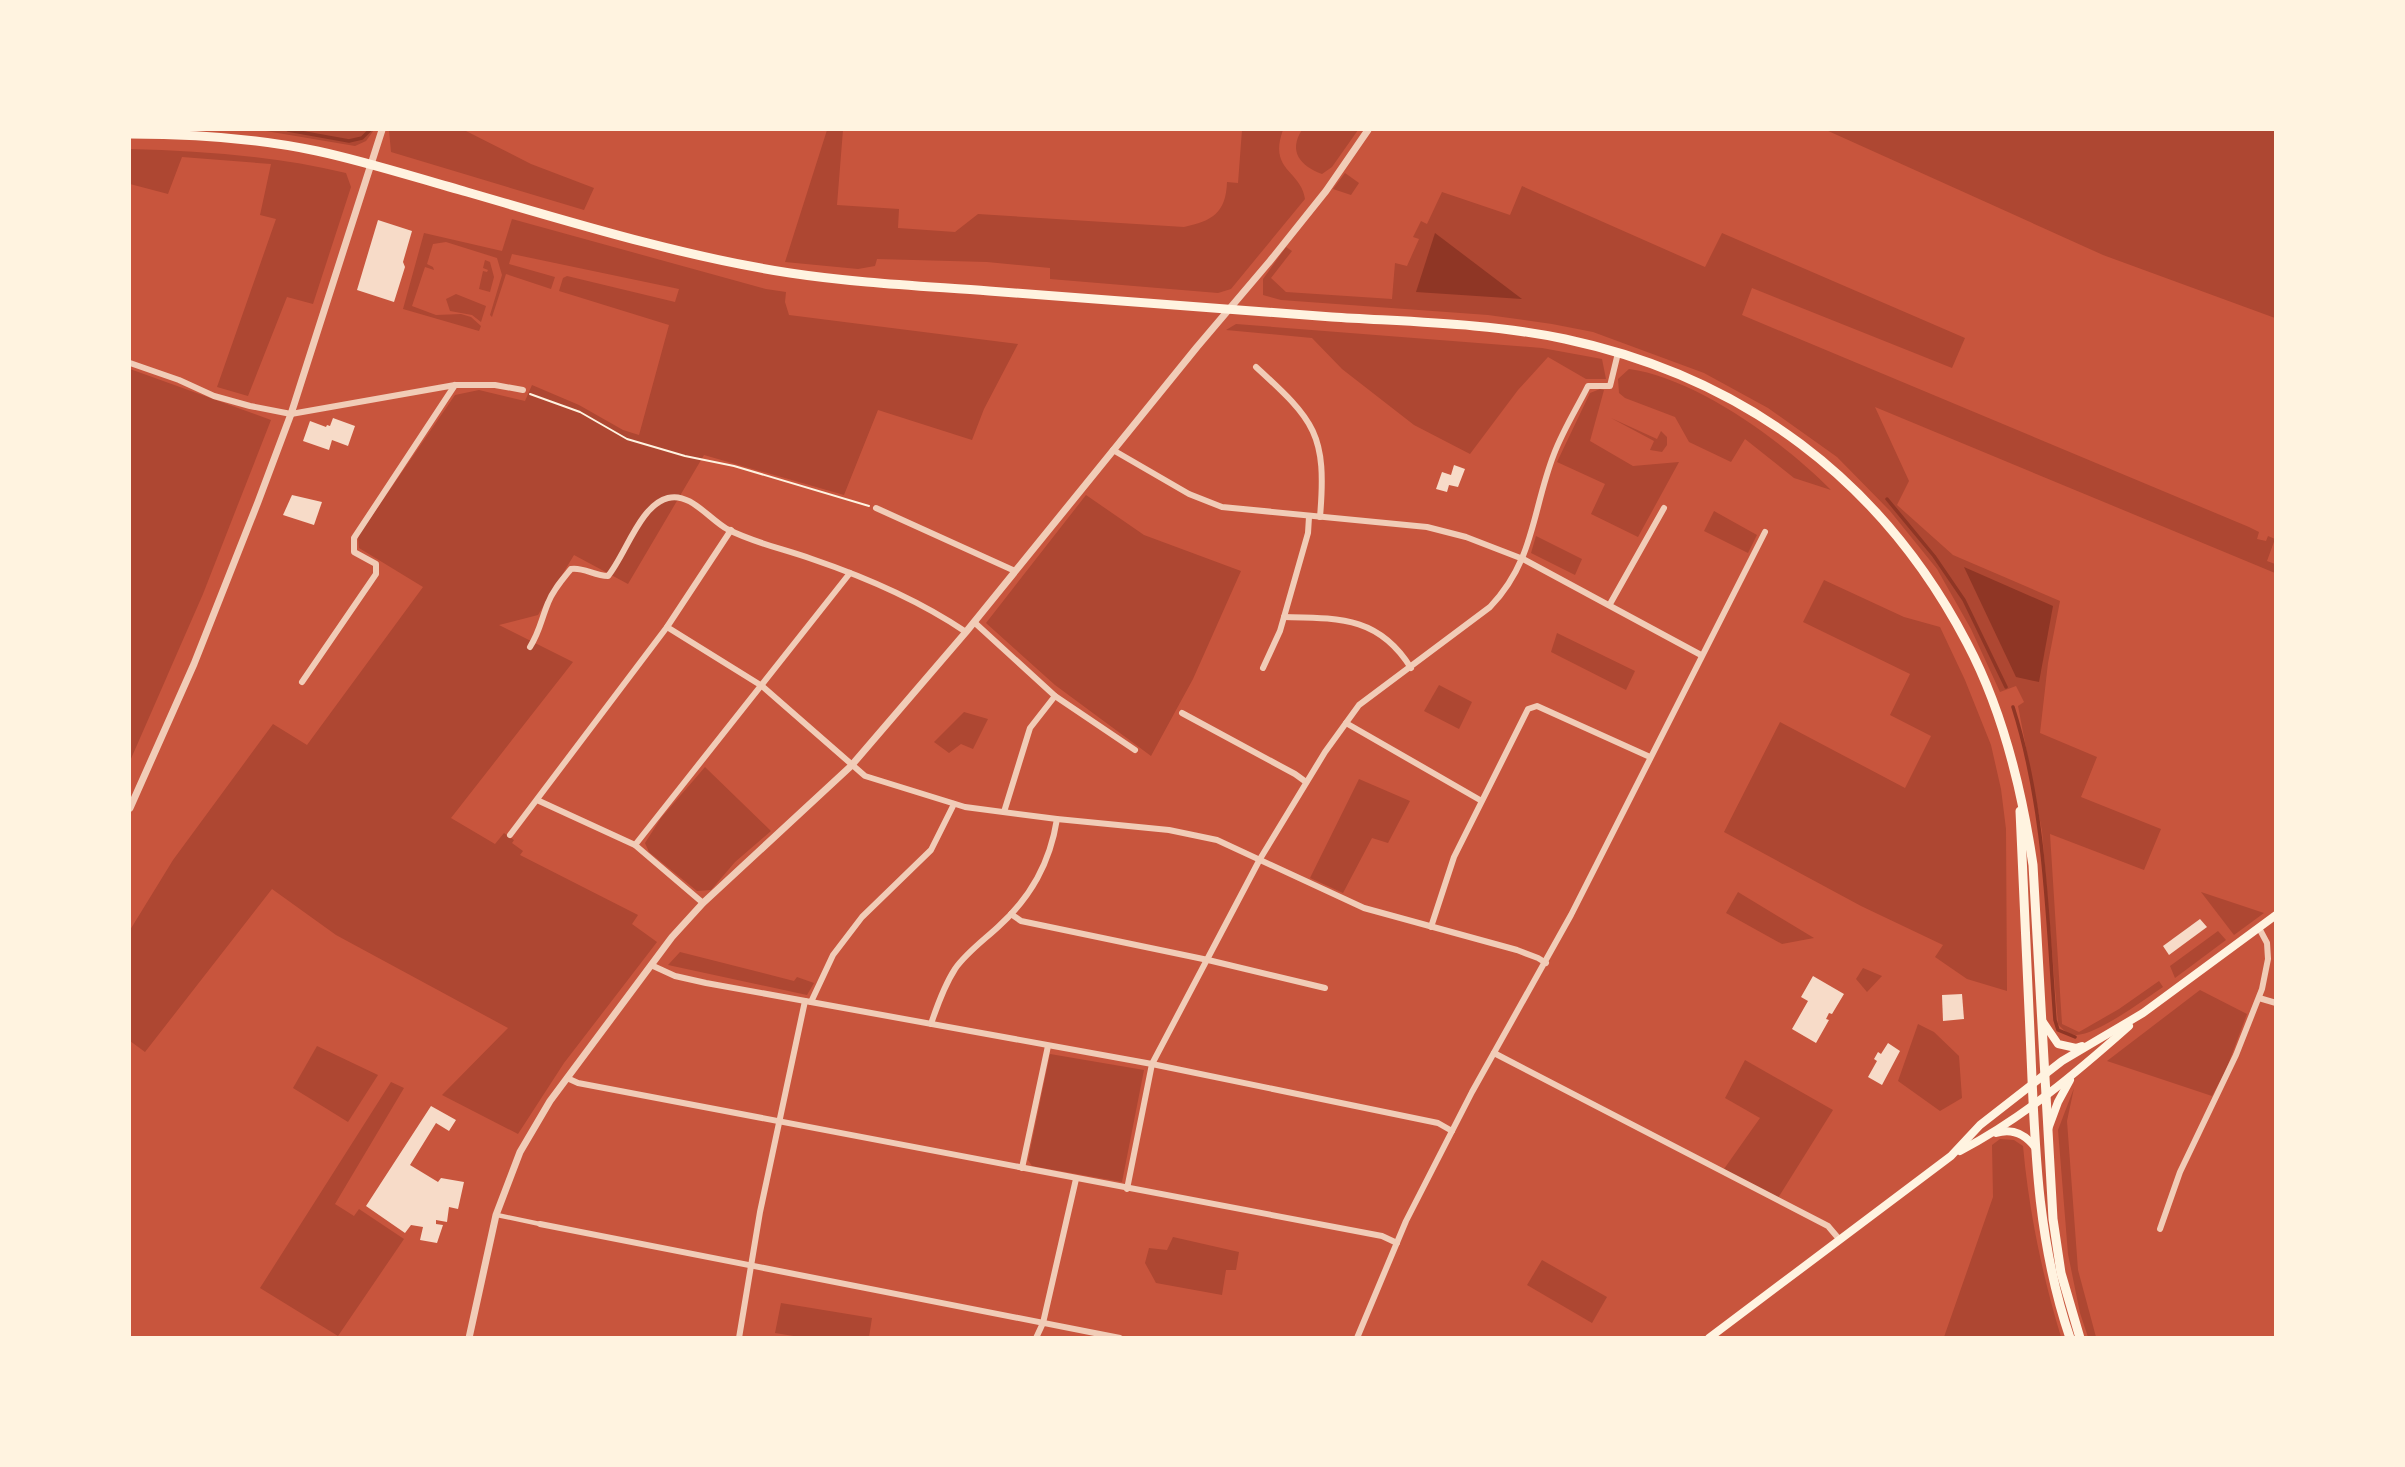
<svg xmlns="http://www.w3.org/2000/svg" width="2405" height="1467" viewBox="0 0 2405 1467" font-family="'Space Grotesk',sans-serif">
<style>
.green{fill:#ae4732}
.water{fill:#8f3625}
.lines{fill:none;stroke-linecap:round;stroke-linejoin:round}
.stream{stroke:#8f3625;stroke-width:3.5}
.building{fill:#f7dbc8}
.path{stroke:#fff3e0;stroke-width:2}
.pedestrian{stroke:#f1ccb7;stroke-width:4.5}
.minor{stroke:#f1ccb7;stroke-width:6}
.tertiary{stroke:#f1ccb7;stroke-width:7}
.secondary{stroke:#fff3e0;stroke-width:8}
.primary{stroke:#fff3e0;stroke-width:9}
</style>
<rect width="100%" height="100%" fill="#c8553d"/>
<!-- green -->
<g class="green">
<path d="M260,130H374L366,141L355,146Z"/>
<path d="M389,130H464L531,164L594,188L584,210L391,152Z"/>
<path d="M827,130H843L837,205L899,209L898,228L955,232L978,214L1184,227C1212,221 1226,213 1227,182L1238,183L1242,130H1283C1268,171 1301,170 1305,199L1231,289L1218,293L1050,279V268L987,262L877,259L875,266L858,269L785,262Z"/>
<path d="M1302,130H1358L1332,167L1322,174C1300,166 1288,151 1302,130Z"/>
<path d="M1826,130H2275V318L2103,255Z"/>
<path d="M130,149C202,151 275,156 346,173L351,187L313,304L287,297L248,396L217,387L276,219L260,215L271,164L182,157L168,194L130,184Z"/>
<path d="M1345,173L1359,183L1351,195L1333,189Z"/>
<path d="M1522,186L1705,267L1722,233L1965,338L1952,368L1752,288L1742,315L2249,527L2259,532L2257,539L2266,541L2268,536L2275,539L2267,561L2275,564V573L1875,407L1909,481L1897,505L1953,555L2060,601L2048,663L2040,733L2097,757L2081,797L2161,829L2144,870L2050,834L2062,1024L2079,1032L2119,1009L2159,981L2163,987C2145,999 2097,1035 2076,1035C2067,1034 2063,1030 2058,1024L2042,831L2018,706L2024,702L2016,686L2000,692L1971,629L1937,569L1890,511L1837,457L1768,408L1704,373L1593,332L1552,324L1488,315L1281,300L1263,295V279L1286,247L1292,251L1271,278L1286,292L1392,299L1395,263L1407,266L1419,239L1413,237L1421,221L1427,224L1442,192L1510,215Z"/>
<path d="M512,219L766,289L786,292L785,302L789,315L1018,344L984,409L972,440L878,410L844,495L704,455L628,584L574,555L538,615L499,625L573,662L451,818L495,844L504,833L514,840L512,843L523,851L520,855L638,915L632,924L657,942L564,1063L518,1134L442,1095L508,1028L336,935L272,889L145,1052L130,1041V930L173,860L273,724L307,745L423,587L359,548L358,536L455,395L479,390L525,401L532,385L579,405L623,430L639,435L669,325L559,291L563,278L567,276L675,302L679,289L512,254L509,264L555,277L551,289L506,274L492,317L490,315L502,275L497,258L446,242L433,244L427,264L433,267L434,270L425,267L412,306L436,315L461,314L471,317L481,326L479,331L403,309L424,233L502,251Z"/>
<path d="M485,260L490,262L494,277L490,292L479,289L483,271L487,272L488,270L483,268Z"/>
<path d="M456,294L486,306L481,322L472,315L450,311L446,299Z"/>
<path d="M1236,324L1542,348L1602,359L1606,379H1586L1548,357L1518,390L1470,454L1414,425L1342,369L1312,338L1226,330Z"/>
<path d="M130,369L271,420L203,594L130,761Z"/>
<path d="M1629,369C1696,378 1784,442 1831,490L1794,478L1745,439L1731,462L1689,442L1675,417L1625,398L1619,393L1618,379Z"/>
<path d="M1600,389L1604,390L1590,441L1633,466L1679,462L1638,537L1591,514L1605,484L1557,462L1590,393Z"/>
<path d="M1611,418L1657,439L1661,431L1667,437V445L1662,452L1650,450L1654,441Z"/>
<path d="M1086,495L1144,535L1241,571L1193,679L1151,756L1055,685L986,623Z"/>
<path d="M1714,511L1757,535L1748,553L1704,531Z"/>
<path d="M1536,536L1582,559L1575,575L1531,553Z"/>
<path d="M1824,580L1904,617L1940,627L1965,680L1991,745L2001,789L2006,829L2007,991L1967,979L1935,957L1943,945L1861,906L1724,832L1780,722L1905,788L1931,736L1890,715L1910,674L1803,622Z"/>
<path d="M1557,633L1635,671L1626,690L1551,652Z"/>
<path d="M1439,685L1472,702L1459,729L1424,711Z"/>
<path d="M964,712L988,719L973,749L961,744L949,753L934,742Z"/>
<path d="M705,767L771,831L735,862L711,890L697,891L649,852L645,843L661,818Z"/>
<path d="M1359,779L1410,801L1388,843L1372,838L1343,893L1310,878Z"/>
<path d="M1738,892L1814,938L1782,944L1726,913Z"/>
<path d="M2201,892L2264,913L2234,935Z"/>
<path d="M2218,931L2226,940L2175,978L2170,966Z"/>
<path d="M680,952L794,981L797,977L814,983L807,995L668,965Z"/>
<path d="M1863,968L1882,976L1867,992L1856,979Z"/>
<path d="M2200,990L2247,1014L2226,1070L2212,1096L2107,1061Z"/>
<path d="M1918,1024L1934,1032L1959,1056L1962,1098L1940,1111L1898,1081Z"/>
<path d="M317,1046L378,1075L348,1122L293,1088Z"/>
<path d="M1050,1054L1144,1070L1122,1182L1032,1166L1028,1160Z"/>
<path d="M1745,1060L1833,1110L1778,1198L1724,1169L1760,1118L1725,1098Z"/>
<path d="M391,1082L404,1088L335,1204L354,1216L359,1209L404,1239L338,1336L260,1288Z"/>
<path d="M2074,1088L2067,1121L2078,1270L2096,1337H2088L2080,1313L2068,1254L2058,1130Z"/>
<path d="M2000,1139L2014,1140L2023,1146C2029,1212 2042,1274 2061,1337H1944L1993,1197L1992,1145Z"/>
<path d="M1173,1237L1239,1252L1236,1270H1226L1222,1295L1156,1283L1145,1263L1149,1248L1167,1250Z"/>
<path d="M1542,1260L1607,1297L1592,1323L1527,1285Z"/>
<path d="M781,1303L872,1318L869,1337L806,1338L775,1333Z"/>
</g>
<!-- water -->
<g class="water">
<path d="M1435,233L1522,299L1416,292Z"/>
<path d="M1964,567L2053,606L2039,682L2016,677Z"/>
</g>
<g class="lines">
<!-- stream -->
<g class="stream">
<path d="M288,130L349,141L362,138L370,130"/>
<path d="M1887,499L1934,556L1964,600L2006,687"/>
<path d="M2013,707C2045,807 2047,915 2055,1020L2058,1030L2075,1037"/>
</g>
</g>
<!-- building -->
<g class="building">
<path d="M378,220L412,231L403,262L405,267L394,302L357,290Z"/>
<path d="M333,418L355,426L348,446L332,440L329,450L303,441L310,421L326,427L327,425L330,426Z"/>
<path d="M1454,465L1465,469L1458,487L1449,485L1447,492L1436,489L1442,472L1451,475Z"/>
<path d="M292,495L322,502L314,525L283,515Z"/>
<path d="M2200,919L2207,927L2169,955L2163,946Z"/>
<path d="M1813,976L1844,994L1832,1014L1829,1013L1826,1019L1829,1020L1816,1043L1792,1029L1808,1001L1801,997Z"/>
<path d="M1962,994L1964,1019L1943,1021L1942,995Z"/>
<path d="M1888,1043L1900,1051L1882,1085L1868,1077L1877,1061L1874,1059L1878,1052L1881,1054Z"/>
<path d="M431,1106L456,1120L449,1131L436,1123L410,1165L438,1182L441,1178L464,1182L458,1209L449,1207L447,1222L436,1220V1224L443,1225L437,1243L420,1240L423,1227L411,1225L405,1233L366,1206Z"/>
</g>
<g class="lines">
<!-- path -->
<path class="path" d="M530,394L580,412L627,439L685,456L734,466L869,506"/>
<!-- pedestrian -->
<path class="pedestrian" d="M497,1215L540,1224"/>
<!-- minor -->
<g class="minor">
<path d="M130,363L179,380L214,396L250,406L291,414L455,385H495L523,390"/>
<path d="M1256,367C1315,421 1327,434 1320,517"/>
<path d="M1113,450L1189,494L1222,507L1427,527L1466,537L1523,559L1701,655"/>
<path d="M876,508L1015,571"/>
<path d="M1610,604L1664,508"/>
<path d="M1284,617C1338,618 1379,616 1411,668"/>
<path d="M974,622L1055,696L1135,750"/>
<path d="M667,627L762,686L865,776L965,807L1057,819L1169,830L1217,840L1364,908L1517,950L1538,958L1546,963"/>
<path d="M530,647C540,631 541,620 548,603C553,590 562,580 571,569C584,567 594,576 608,576C626,554 640,505 668,498C690,492 709,519 727,529C754,543 784,549 812,559C865,577 920,601 966,632"/>
<path d="M1263,668L1280,631L1308,533L1309,517"/>
<path d="M302,682L376,574V564L354,552V538L455,385"/>
<path d="M1182,713L1295,774L1306,782"/>
<path d="M1346,723L1480,800"/>
<path d="M537,800L635,845L703,903"/>
<path d="M1004,812L1030,728L1055,696"/>
<path d="M510,835L667,627L731,530"/>
<path d="M635,845L850,573"/>
<path d="M1011,914L1021,921L1208,960L1325,988"/>
<path d="M1431,927L1454,857L1528,709L1537,706L1650,757"/>
<path d="M651,965L675,976L706,983L1152,1064L1438,1123L1452,1131"/>
<path d="M2259,998L2276,1003"/>
<path d="M811,1002L833,955L862,917L931,850L954,804"/>
<path d="M931,1024C937,1006 944,986 955,969C966,953 984,940 998,927C1031,897 1050,863 1057,819"/>
<path d="M1494,1053L1828,1226L1839,1239"/>
<path d="M567,1078L578,1083L1382,1236L1397,1243"/>
<path d="M1022,1168L1048,1046"/>
<path d="M1127,1189L1152,1064L1260,859L1325,752L1359,705L1490,607C1535,560 1532,510 1554,454C1563,430 1577,408 1588,386H1610L1618,353"/>
<path d="M540,1224L1120,1338"/>
<path d="M2160,1229L2180,1172L2236,1055L2262,989L2268,959L2267,943L2259,928"/>
<path d="M739,1338L760,1212L805,1001"/>
<path d="M1036,1338L1043,1323L1076,1179"/>
<path d="M1357,1338L1406,1221L1472,1092L1571,915L1765,532"/>
</g>
<!-- tertiary -->
<g class="tertiary">
<path d="M130,808L194,664L258,502L291,414L382,130"/>
<path d="M469,1338L496,1215L520,1152L550,1101L672,937L703,903L851,766L966,632L1197,347L1270,261L1326,191L1368,130"/>
</g>
<!-- secondary -->
<g class="secondary">
<path d="M2043,1022L2058,1044L2076,1048L2082,1046"/>
<path d="M2048,1129L2058,1102L2070,1080"/>
<path d="M1996,1133C2012,1128 2025,1134 2035,1147"/>
<path d="M1960,1151C2023,1118 2076,1073 2129,1026"/>
<path d="M1709,1338L1951,1156L1980,1125L2062,1061L2143,1013L2276,915"/>
</g>
<!-- primary -->
<g class="primary">
<path d="M130,134C192,134 256,138 317,151C368,162 417,178 467,192C574,223 680,256 790,273C856,283 923,286 989,291C1104,300 1218,309 1332,317C1409,322 1489,323 1565,339C1743,377 1882,480 1967,643C2003,711 2022,790 2033,865L2053,1219L2061,1273L2080,1338"/>
<path d="M2020,811C2024,892 2027,974 2031,1055C2035,1153 2038,1244 2070,1338"/>
</g>
</g>
<!-- border -->
<rect width="2405" height="1467" fill="none" stroke="#fff3e0" stroke-width="262"/>
</svg>
